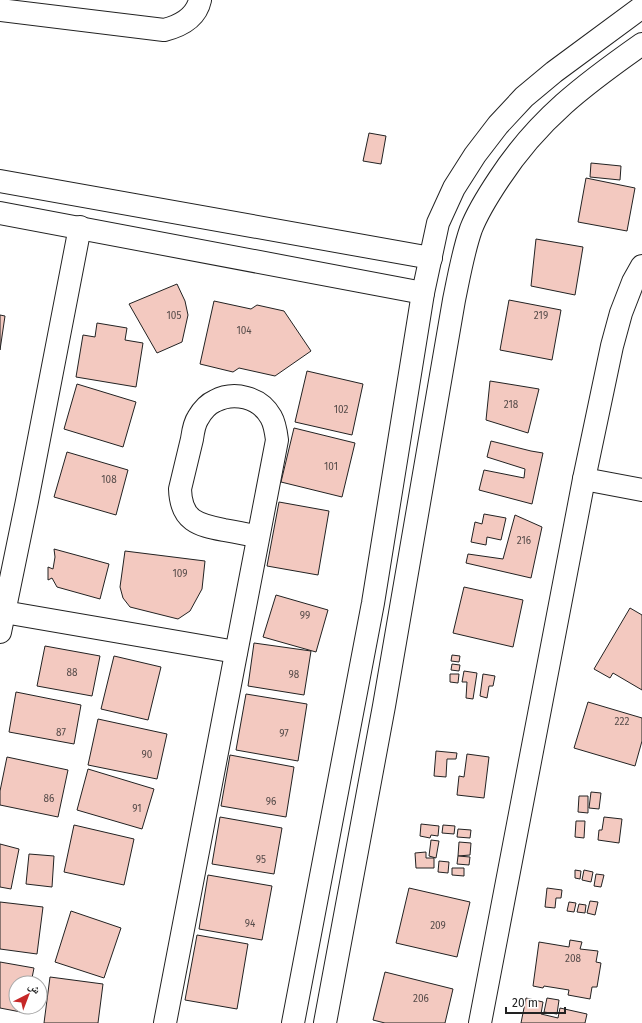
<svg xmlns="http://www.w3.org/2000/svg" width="642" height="1023" viewBox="0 0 642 1023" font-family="'Fira Sans','Noto Naskh Arabic',sans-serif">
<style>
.building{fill:#f3c9c0;stroke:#222}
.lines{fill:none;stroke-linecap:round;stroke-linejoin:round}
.minor-casing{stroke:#222;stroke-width:24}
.minor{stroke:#fff;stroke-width:22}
.labels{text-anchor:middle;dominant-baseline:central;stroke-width:3;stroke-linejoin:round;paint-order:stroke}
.number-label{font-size:10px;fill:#564c4a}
</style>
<rect width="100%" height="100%" fill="#fff"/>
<!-- building -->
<g class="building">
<path d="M369,133L386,136L381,164L363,161Z"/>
<path d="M591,163L621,166L620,180L590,177Z"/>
<path d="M586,178L635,188L627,231L578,222Z"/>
<path d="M536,239L583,247L575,295L531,286Z"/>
<path d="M177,284L185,301L188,315L182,342L157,353L129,304Z"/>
<path d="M509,300L561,310L552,360L500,350Z"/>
<path d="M214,301L251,309L257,305L284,311L311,351L275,376L239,368L233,372L200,364Z"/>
<path d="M0,315L5,316L0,350Z"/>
<path d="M97,323L127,328L125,340L143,343L136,387L76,377L83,335L95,337Z"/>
<path d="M307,371L363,384L352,435L295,422Z"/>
<path d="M490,381L539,389L528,433L486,420Z"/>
<path d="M77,384L136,402L123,447L64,429Z"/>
<path d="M294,428L355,443L342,497L281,482Z"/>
<path d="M491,441L531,451L543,453L532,504L479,490L484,470L524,478L525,469L487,457Z"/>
<path d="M67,452L128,470L116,515L54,497Z"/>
<path d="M279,502L329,511L318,575L267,566Z"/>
<path d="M484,514L506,518L501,540L487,537L486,545L471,542L475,522L482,524Z"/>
<path d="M515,515L542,527L531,578L466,563L468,554L503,559Z"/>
<path d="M54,549L109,564L100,599L57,587L52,578L48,580V567L53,569L55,557Z"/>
<path d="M125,551L205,561L202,589L190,611L178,619L130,607L123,598L120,587Z"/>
<path d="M464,587L523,600L513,647L453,633Z"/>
<path d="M276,595L328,610L316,652L263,637Z"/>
<path d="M630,608L642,615V690L613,673L610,678L594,669Z"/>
<path d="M254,643L311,651L304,695L248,686Z"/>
<path d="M45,646L100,656L92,696L37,686Z"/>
<path d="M452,655L460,656L459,662L451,661Z"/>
<path d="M114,656L161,667L148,720L101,709Z"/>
<path d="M452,664L460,665L459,671L451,670Z"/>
<path d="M464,671L477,673L473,699L466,698L467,682H462Z"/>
<path d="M450,674H459L458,683L450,682Z"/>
<path d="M483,674L495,676L493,686H489L487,698L480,696Z"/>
<path d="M16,692L81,705L74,744L9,732Z"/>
<path d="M246,694L307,704L298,761L236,750Z"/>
<path d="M588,702L642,718V741L635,766L574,748Z"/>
<path d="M98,719L167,734L157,779L88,765Z"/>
<path d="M436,751L457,753L456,759H447L446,777L434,776Z"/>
<path d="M467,754L489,757L484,798L457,795L459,776L464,777Z"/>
<path d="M230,755L294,767L286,817L221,806Z"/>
<path d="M7,757L68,770L58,817L0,805V791Z"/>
<path d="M88,769L154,789L142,829L77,810Z"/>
<path d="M591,792L601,793L599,809L589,808Z"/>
<path d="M579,796H588V813L578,812Z"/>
<path d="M220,817L282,828L274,874L212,864Z"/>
<path d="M604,817L622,819L619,843L598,840L599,830H602Z"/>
<path d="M576,821H585L584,838L575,837Z"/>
<path d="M421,824L439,826L438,836L431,835L430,838L420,836Z"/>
<path d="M74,825L134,839L124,885L64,872Z"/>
<path d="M443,825L455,826L454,834L442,833Z"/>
<path d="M458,829L471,830L470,838L457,837Z"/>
<path d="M431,840L439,841L436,858L429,856Z"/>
<path d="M459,842L471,843L470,855L458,856Z"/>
<path d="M0,844L19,849L11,889L0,887Z"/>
<path d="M426,852V858H434V868H416L415,853Z"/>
<path d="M29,854L54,856L52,887L26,884Z"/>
<path d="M458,856L470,857L469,865L457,864Z"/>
<path d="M439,861L449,862L448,873L438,872Z"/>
<path d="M452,868H464V876L452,875Z"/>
<path d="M575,870L581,871L580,879L575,878Z"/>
<path d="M584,870L593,872L591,882L582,880Z"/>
<path d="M596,874L604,875L601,887L594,886Z"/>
<path d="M208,875L272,886L262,940L199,929Z"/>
<path d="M409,888L470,902L457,957L396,943Z"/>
<path d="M547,888L562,890L561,898H556L555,908L545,907Z"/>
<path d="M590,901L598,902L595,915L587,913Z"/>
<path d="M0,902L43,907L37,954L0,949Z"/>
<path d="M569,902L576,903L574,912L567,911Z"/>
<path d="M579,904L586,905L585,913L577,912Z"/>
<path d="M71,911L121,928L104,978L55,962Z"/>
<path d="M197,935L248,944L237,1009L185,1000Z"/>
<path d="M570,940L582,942L580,949L598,951L596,962L601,963L597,987H592L590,999L568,995L569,990L544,986L543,988L533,986L539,942L569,947Z"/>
<path d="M0,962L34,968L31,983H16V1007H27L26,1013L0,1008Z"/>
<path d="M385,972L453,989L445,1023H385L373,1020Z"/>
<path d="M50,977L103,984L98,1023H44Z"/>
<path d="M526,998L543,1002L541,1014L558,1018L560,1008L587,1014L585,1023H521Z"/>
<path d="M547,998L559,1000L557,1014L544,1012Z"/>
</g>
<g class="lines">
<!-- minor casing -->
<g class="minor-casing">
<g id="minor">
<path d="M0,10L164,30C180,26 196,18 200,0"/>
<path d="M0,181L431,258"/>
<path d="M0,213L423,293"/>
<path d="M584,479L642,490"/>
<path d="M4,612L236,652"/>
<path d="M0,632L27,501L80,227"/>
<path d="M165,1023L277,440C276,432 275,424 271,417C260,397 234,391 215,401C208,404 202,411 198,418C194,424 193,432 192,439C188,456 184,472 180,489C181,521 198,525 224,530C236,532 247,534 258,537"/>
<path d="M293,1023L373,603L423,293L438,223L454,188L475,155L498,125L524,97L554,72L642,7"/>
<path d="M325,1023L384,706L454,300C459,276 463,252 471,229C478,211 489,194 499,179C538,119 585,84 642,44"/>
<path d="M480,1023L584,479L612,346L621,313L633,282L642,266"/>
</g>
</g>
<!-- minor -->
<use href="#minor" class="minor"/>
</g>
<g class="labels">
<!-- number labels -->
<g class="number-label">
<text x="174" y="316">105</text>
<text x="541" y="316">219</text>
<text x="244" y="331">104</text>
<text x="511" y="405">218</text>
<text x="341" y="410">102</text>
<text x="331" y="467">101</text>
<text x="109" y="480">108</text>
<text x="524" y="541">216</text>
<text x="180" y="574">109</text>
<text x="305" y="616">99</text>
<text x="72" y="673">88</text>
<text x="294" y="675">98</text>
<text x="622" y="722">222</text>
<text x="61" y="733">87</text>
<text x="284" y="734">97</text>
<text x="147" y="755">90</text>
<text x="49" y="799">86</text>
<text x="271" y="802">96</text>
<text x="137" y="809">91</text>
<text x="261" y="860">95</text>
<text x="250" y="924">94</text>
<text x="438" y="926">209</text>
<text x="573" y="959">208</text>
<text x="421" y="999">206</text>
</g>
</g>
<!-- north arrow -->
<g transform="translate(28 995) rotate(42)"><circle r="19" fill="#ffffff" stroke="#a7a7a7"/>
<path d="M0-3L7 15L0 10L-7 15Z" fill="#c62828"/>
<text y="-6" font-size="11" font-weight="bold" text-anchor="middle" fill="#222222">ش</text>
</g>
<!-- scale -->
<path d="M506 1007v6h59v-6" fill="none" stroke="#222222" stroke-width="2"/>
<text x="512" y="1007" font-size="12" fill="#222222" stroke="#ffffff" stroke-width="3" paint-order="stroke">20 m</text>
</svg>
